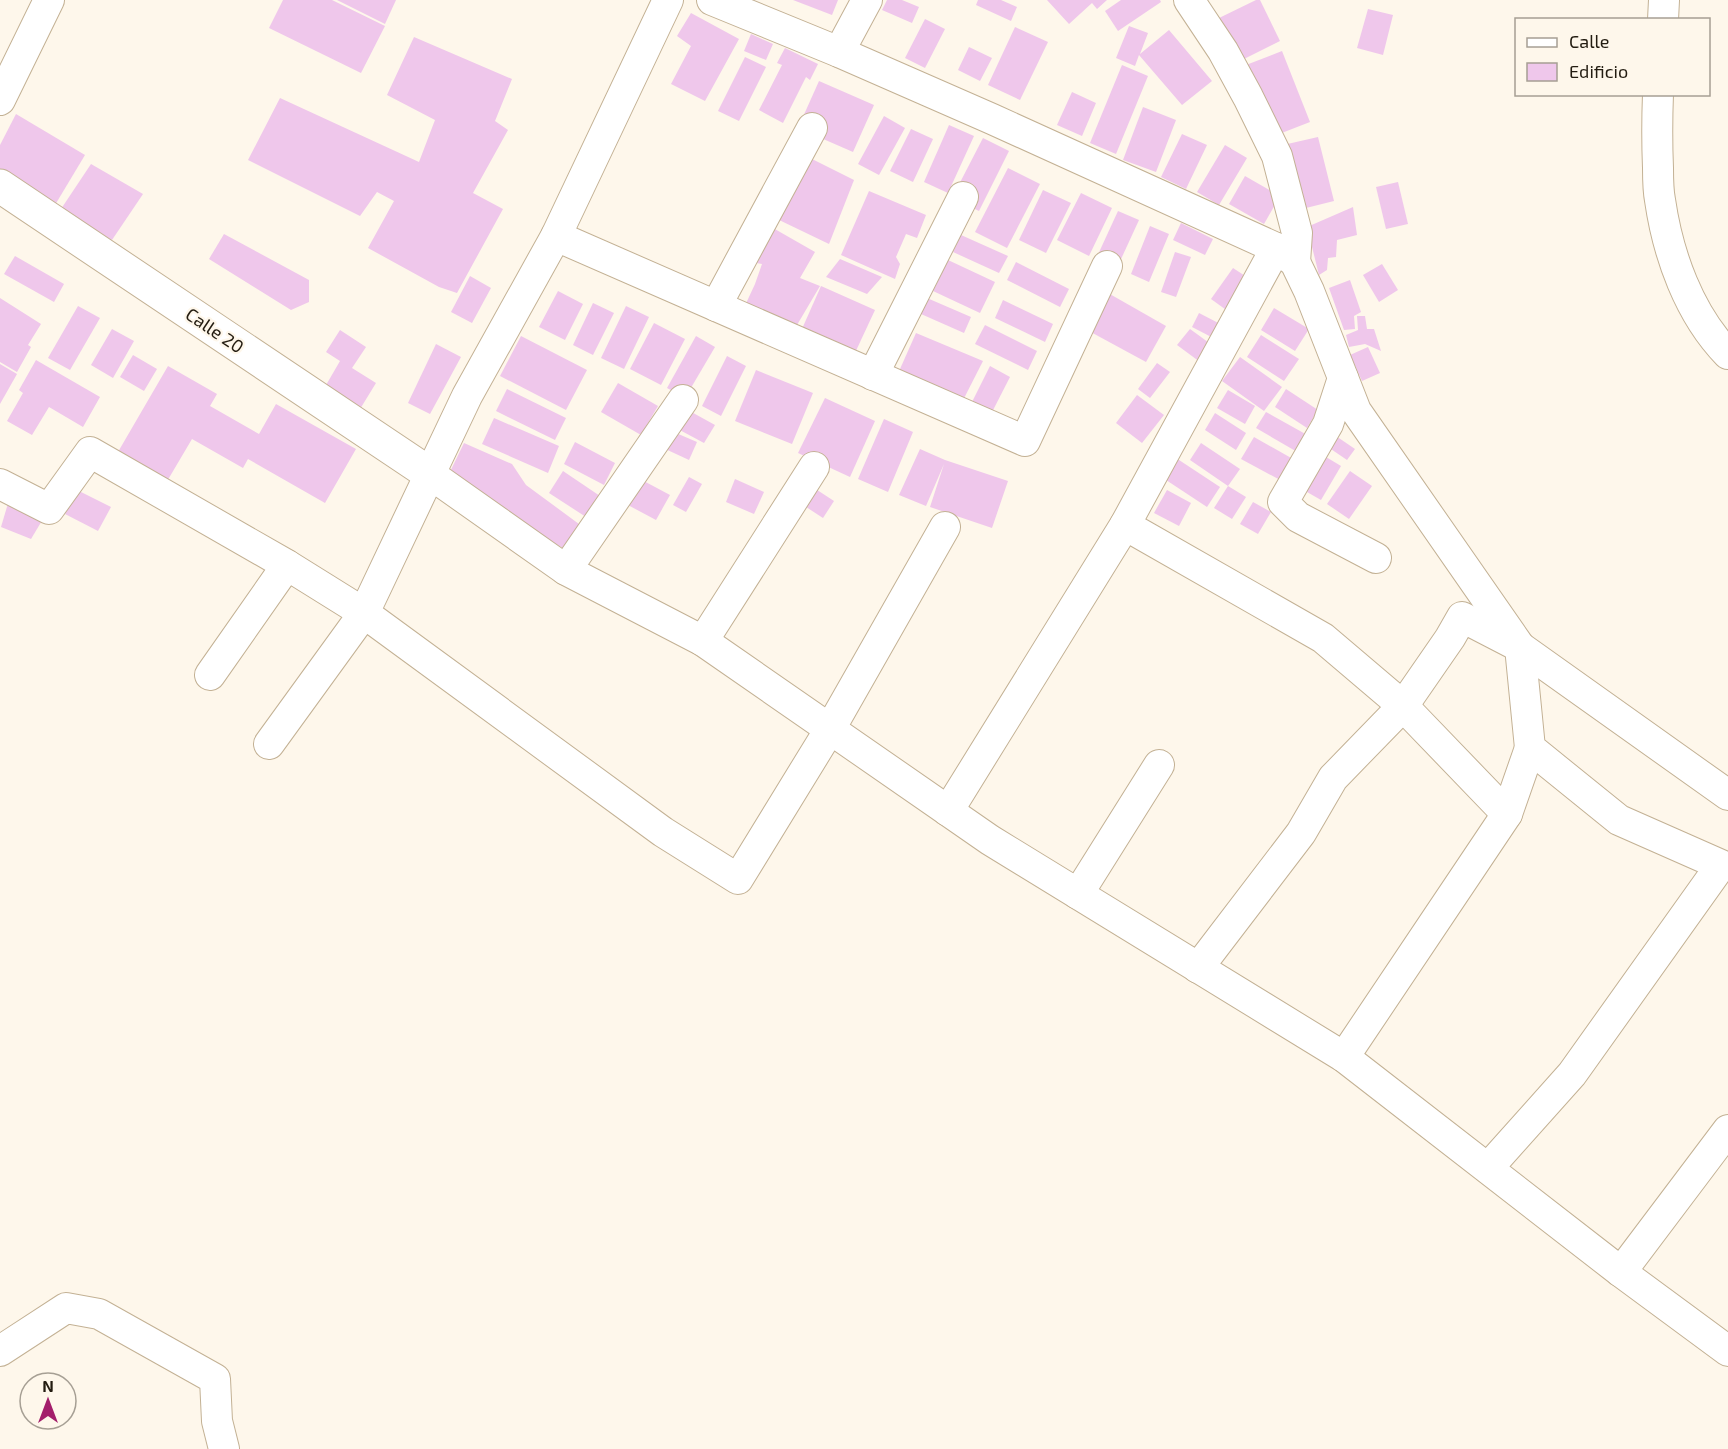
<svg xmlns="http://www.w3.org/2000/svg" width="1728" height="1449" viewBox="0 0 1728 1449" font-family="'Exo 2',sans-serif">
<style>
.building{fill:#efc7eb}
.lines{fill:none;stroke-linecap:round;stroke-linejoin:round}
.minor-casing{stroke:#c3b194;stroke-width:32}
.major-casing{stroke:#c3b194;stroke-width:35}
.minor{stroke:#fff;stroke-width:30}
.major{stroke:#fff;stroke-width:33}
.labels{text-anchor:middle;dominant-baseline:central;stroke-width:4.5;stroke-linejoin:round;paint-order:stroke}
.street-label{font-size:18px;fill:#231c11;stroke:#fef7eb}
</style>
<rect width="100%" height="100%" fill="#fef7eb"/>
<!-- building -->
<g class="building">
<path d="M283,0H332L385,26L361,73L269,28Z"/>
<path d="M337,0H396L385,24Z"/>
<path d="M793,0H838L832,15Z"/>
<path d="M887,0H902L919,7L912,23L882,10Z"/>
<path d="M978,0H1001L1017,7L1011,21L976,5Z"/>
<path d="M1047,0H1107L1097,9L1092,3L1069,24Z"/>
<path d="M1121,0H1160L1161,2L1118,31L1105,11Z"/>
<path d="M1256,0H1260L1280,41L1238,62L1217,19Z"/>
<path d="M1368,9L1393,15L1383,55L1357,48Z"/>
<path d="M691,13L739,39L705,101L671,84L691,46L677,36Z"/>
<path d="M925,19L945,29L925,68L905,58Z"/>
<path d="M1129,26L1148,33L1140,54L1169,30L1212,81L1182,105L1139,55L1135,66L1116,58Z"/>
<path d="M1015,27L1048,42L1020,100L988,85Z"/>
<path d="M751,34L773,44L766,60L744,51Z"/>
<path d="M414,37L512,79L495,121L508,130L473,193L503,209L457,293L439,287L368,248L394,201L377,192L360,216L248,160L280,98L419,162L435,120L387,95Z"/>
<path d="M969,47L992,58L980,81L958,70Z"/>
<path d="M785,48L818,64L810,80L806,77L783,123L759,110L782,65L777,63Z"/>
<path d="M1282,51L1310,122L1274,136L1246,65Z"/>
<path d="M745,57L766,67L739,121L718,111Z"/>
<path d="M1122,65L1148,76L1116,154L1090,143Z"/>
<path d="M819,81L874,105L853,152L798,128Z"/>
<path d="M1072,92L1096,103L1082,136L1057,125Z"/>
<path d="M1143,107L1176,120L1156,172L1123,160Z"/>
<path d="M16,114L85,155L52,210L0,172V145Z"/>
<path d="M884,116L905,128L879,175L858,164Z"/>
<path d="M949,125L974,136L948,193L924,182Z"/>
<path d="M911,129L933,139L913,182L890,171Z"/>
<path d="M1182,134L1207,145L1186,189L1161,177Z"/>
<path d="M1318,137L1334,201L1298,210L1283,145Z"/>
<path d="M983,138L1009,151L979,211L952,198Z"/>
<path d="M1225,145L1247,158L1219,205L1197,192Z"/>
<path d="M808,157L854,180L829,244L777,219Z"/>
<path d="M91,164L143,194L112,240L61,209Z"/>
<path d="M1008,168L1040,184L1007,248L975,232Z"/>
<path d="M1245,176L1280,196L1264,224L1229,204Z"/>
<path d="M1398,182L1408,224L1386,229L1376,187Z"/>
<path d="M1043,190L1071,203L1046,253L1019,240Z"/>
<path d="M869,191L926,215L917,238L906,234L896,257L900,264L895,279L841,255Z"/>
<path d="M1081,193L1112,208L1089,256L1057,240Z"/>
<path d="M1353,207L1357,235L1337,240L1336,257L1328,258L1327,270L1319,275L1307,227Z"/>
<path d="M1118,211L1139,220L1116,270L1095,261Z"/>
<path d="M1181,223L1213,239L1205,255L1173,240Z"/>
<path d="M1150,226L1169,234L1149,282L1131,274Z"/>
<path d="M773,228L815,252L800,278L820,286L787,342L742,312L755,284L762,264L756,263Z"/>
<path d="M224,234L309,280V302L291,310L209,259Z"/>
<path d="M961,235L1008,256L999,273L953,252Z"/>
<path d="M1175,252L1191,257L1176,297L1161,292Z"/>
<path d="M15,256L64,284L54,302L4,274Z"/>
<path d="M840,259L882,277L867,294L826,277Z"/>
<path d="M948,260L995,282L980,313L933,291Z"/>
<path d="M1016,262L1069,289L1060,307L1007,280Z"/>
<path d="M1382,264L1398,290L1379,302L1363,275Z"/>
<path d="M1233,268L1259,285L1236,317L1211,299Z"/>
<path d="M470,276L491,288L472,323L451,312Z"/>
<path d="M1350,280L1361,312L1354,316L1355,329L1344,330L1329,288Z"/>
<path d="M821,286L875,310L847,370L794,347Z"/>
<path d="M558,291L583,304L565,340L539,327Z"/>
<path d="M1108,293L1166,326L1146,362L1087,330Z"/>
<path d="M0,298L41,324L28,345L31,347L17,372L0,362Z"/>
<path d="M927,298L971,317L964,333L921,314Z"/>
<path d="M1003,300L1053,324L1045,342L995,318Z"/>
<path d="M593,303L614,313L593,355L573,345Z"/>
<path d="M78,306L100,318L70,370L48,358Z"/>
<path d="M626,306L649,317L624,369L601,358Z"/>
<path d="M1274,308L1309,329L1295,351L1261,330Z"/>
<path d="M1199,313L1228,328L1221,342L1192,327Z"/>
<path d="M1357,316H1365L1367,329H1374L1381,351L1365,344L1349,347L1346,335L1358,330Z"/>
<path d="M654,323L685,339L661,385L630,369Z"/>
<path d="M985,325L1037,351L1028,370L975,344Z"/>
<path d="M112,329L134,341L113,378L91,365Z"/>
<path d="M1190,329L1212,345L1200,362L1177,345Z"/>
<path d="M340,330L366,347L352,368L376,383L357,414L322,392L340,361L326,352Z"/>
<path d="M916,333L983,361L956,414L892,387Z"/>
<path d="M1261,335L1299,359L1284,381L1247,357Z"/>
<path d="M521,336L587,370L566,410L500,376Z"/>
<path d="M696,336L715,347L685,398L667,388Z"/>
<path d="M436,344L461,357L430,414L408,403Z"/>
<path d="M1368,347L1380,373L1362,381L1350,355Z"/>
<path d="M133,355L157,369L144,391L120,377Z"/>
<path d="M727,356L746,366L721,416L702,406Z"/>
<path d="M1240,357L1282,387L1264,411L1222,381Z"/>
<path d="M36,360L100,397L83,427L49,407L32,435L7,421L23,393L19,390Z"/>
<path d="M1157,363L1170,372L1150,398L1138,389Z"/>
<path d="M0,364L17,374L0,404Z"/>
<path d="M168,366L217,394L210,406L259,434L276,404L356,449L325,503L248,459L243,468L192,439L153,505L104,476Z"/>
<path d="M990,366L1010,377L989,418L969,408Z"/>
<path d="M756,370L813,393L792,444L735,421Z"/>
<path d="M618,383L658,406L641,435L601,412Z"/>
<path d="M507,389L566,418L555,440L496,411Z"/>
<path d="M1286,389L1318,410L1307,428L1275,407Z"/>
<path d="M1228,390L1255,406L1245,424L1217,408Z"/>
<path d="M1137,395L1164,415L1142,443L1116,423Z"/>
<path d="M825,398L875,421L850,477L798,453Z"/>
<path d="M686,409L715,425L704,443L676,428Z"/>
<path d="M1266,412L1309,436L1299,453L1256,428Z"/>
<path d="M1215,413L1246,433L1236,450L1205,430Z"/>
<path d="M494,418L559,446L548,473L482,444Z"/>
<path d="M884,419L913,432L888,492L858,479Z"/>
<path d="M669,430L697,442L689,460L661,447Z"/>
<path d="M1333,434L1355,449L1347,460L1325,445Z"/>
<path d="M1254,437L1293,459L1280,480L1241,459Z"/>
<path d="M575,442L615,463L604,485L564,464Z"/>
<path d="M464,443L512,464L526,485L579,524L568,551L446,480Z"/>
<path d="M1201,443L1240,469L1228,486L1190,460Z"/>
<path d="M920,449L945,460L1008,481L992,528L930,507L944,464L926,506L899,495Z"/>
<path d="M1321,454L1341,466L1321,500L1300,488Z"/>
<path d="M1176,458L1220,487L1207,507L1163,478Z"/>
<path d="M563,471L600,496L586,517L549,493Z"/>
<path d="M1350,471L1372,486L1349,519L1327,504Z"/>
<path d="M689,477L702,484L686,512L673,505Z"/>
<path d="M640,479L670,495L656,520L626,504Z"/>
<path d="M735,479L764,492L754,514L726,502Z"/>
<path d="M811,486L834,501L823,518L800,503Z"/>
<path d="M1228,486L1246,497L1232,519L1214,508Z"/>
<path d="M77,490L111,507L98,531L65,514Z"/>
<path d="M1167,490L1191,503L1179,526L1154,513Z"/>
<path d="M9,500L43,519L31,539L1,527Z"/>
<path d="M1253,502L1271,512L1258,534L1240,524Z"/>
</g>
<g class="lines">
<!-- minor casing -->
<g class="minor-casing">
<g id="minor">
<path d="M712,0L839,52L992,119L1276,248L1295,262L1309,291L1356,411L1520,647L1530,748L1619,820L1721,865L1572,1074L1488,1168"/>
<path d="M1189,0L1223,51L1248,97L1277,156L1297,233L1295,262"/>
<path d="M1663,20L1664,0"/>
<path d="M839,52L867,0"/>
<path d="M1658,94C1657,119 1657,144 1658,168C1658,179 1658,190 1660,200C1668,255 1689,314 1728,354"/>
<path d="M0,100L49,0"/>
<path d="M556,236L1025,441L1107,266"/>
<path d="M716,306L812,128"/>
<path d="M873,375L963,197"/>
<path d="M1343,378L1328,424L1283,502L1298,517L1376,558"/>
<path d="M430,474L566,570L703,641L990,840L1344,1057L1621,1272L1728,1351"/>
<path d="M0,484L49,509L90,452L287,565L364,613L663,832L738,879L830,729L945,527"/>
<path d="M1125,525L1323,638L1403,706L1507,814"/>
<path d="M566,570L683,400"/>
<path d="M703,641L814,467"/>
<path d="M210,675L287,565"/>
<path d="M269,744L364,613L467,396L556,236L668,0"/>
<path d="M948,811L1125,525L1276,248"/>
<path d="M1078,894L1159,765"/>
<path d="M1198,968L1301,833L1333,778L1403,706L1450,638L1462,617L1520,647L1728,795"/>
<path d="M1344,1057L1507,814L1530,748"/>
<path d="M1621,1272L1728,1130"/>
<path d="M0,1351L66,1308L99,1314L215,1379L217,1421L224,1449"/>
</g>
</g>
<!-- major casing -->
<g class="major-casing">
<path id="major" d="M0,186L430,474"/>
</g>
<!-- minor -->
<use href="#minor" class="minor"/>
<!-- major -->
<use href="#major" class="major"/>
</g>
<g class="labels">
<!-- street labels -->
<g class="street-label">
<text transform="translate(215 330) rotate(34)">Calle 20</text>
</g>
</g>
<!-- legend -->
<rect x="1515" y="18" width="195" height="78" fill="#fef7eb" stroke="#a69f94" stroke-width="1.5"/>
<rect x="1527" y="38" width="30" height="9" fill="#ffffff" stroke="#a69f94" stroke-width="1.5"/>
<text x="1569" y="48" font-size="18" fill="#231c11">Calle</text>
<rect x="1527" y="63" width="30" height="18" fill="#efc7eb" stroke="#a69f94" stroke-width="1.5"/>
<text x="1569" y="78" font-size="18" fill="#231c11">Edificio</text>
<!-- north arrow -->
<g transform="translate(48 1401)"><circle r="28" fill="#fef7eb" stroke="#a69f94" stroke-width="1.5"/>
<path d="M0-4.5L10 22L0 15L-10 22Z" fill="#a31e6b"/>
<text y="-9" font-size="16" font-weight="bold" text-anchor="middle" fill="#231c11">N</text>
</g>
</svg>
